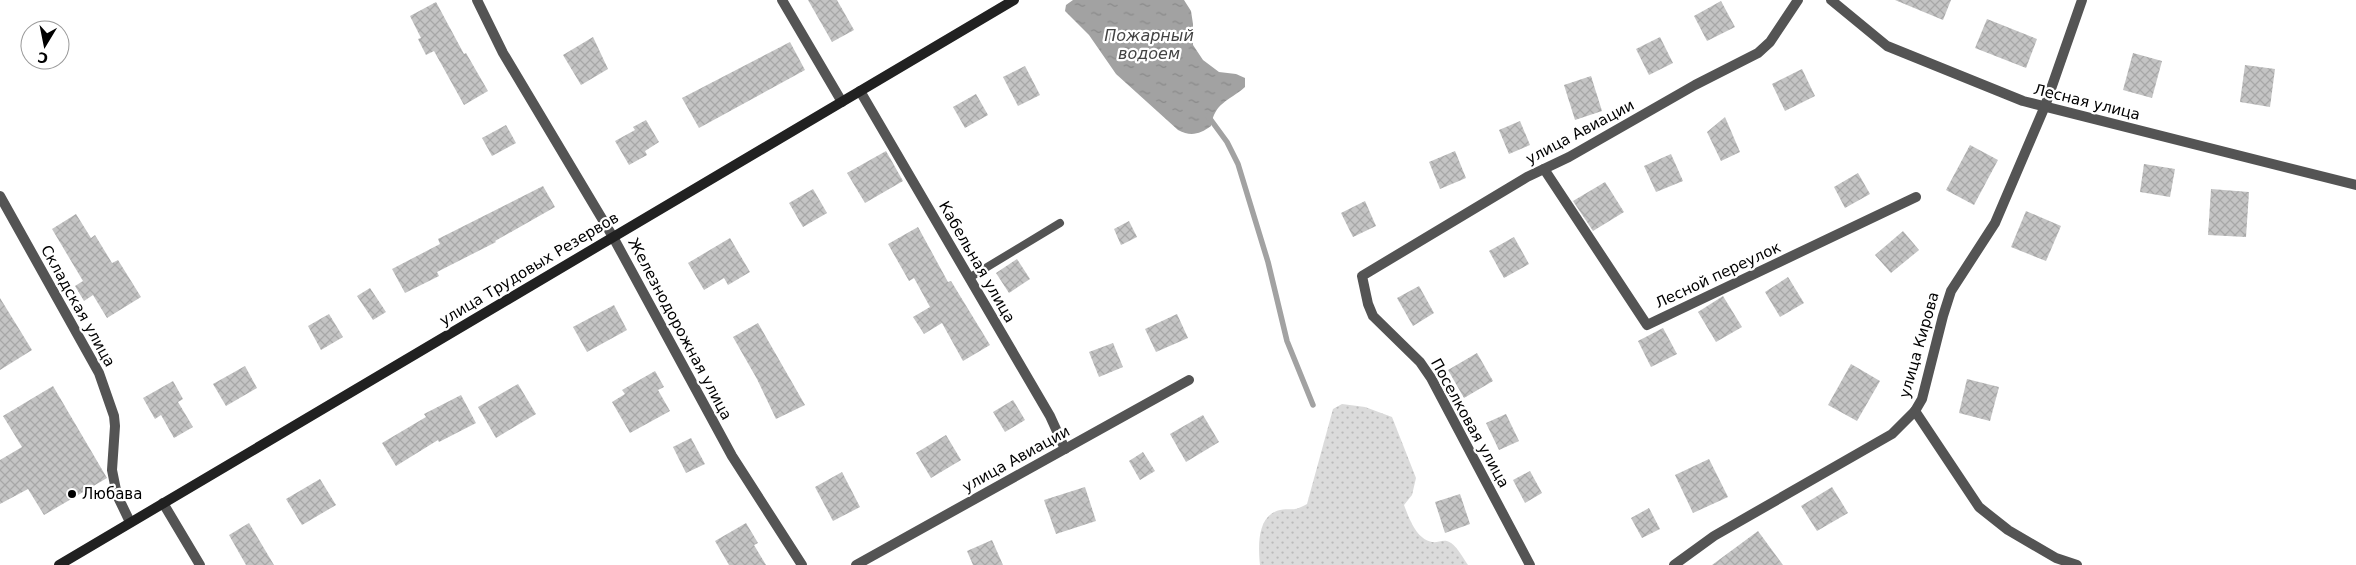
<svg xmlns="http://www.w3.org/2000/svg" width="2356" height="565" viewBox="0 0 2356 565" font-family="'DejaVu Sans',sans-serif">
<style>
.green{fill:url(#green-dots)}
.water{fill:url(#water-ripples)}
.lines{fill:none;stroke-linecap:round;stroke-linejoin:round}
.stream{stroke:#a2a2a2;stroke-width:5.5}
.building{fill:url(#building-cross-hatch)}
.service{stroke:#545454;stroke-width:8}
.minor{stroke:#545454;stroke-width:10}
.tertiary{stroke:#545454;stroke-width:10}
.secondary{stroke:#212121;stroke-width:10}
.poi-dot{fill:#000;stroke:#fff;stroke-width:2}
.labels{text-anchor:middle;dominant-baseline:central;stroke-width:4.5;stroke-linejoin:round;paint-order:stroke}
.street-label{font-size:15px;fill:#000;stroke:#fff}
.poi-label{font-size:15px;fill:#000;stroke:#fff;text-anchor:start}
.water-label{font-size:16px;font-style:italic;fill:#434343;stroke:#fff}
</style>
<defs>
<pattern id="green-dots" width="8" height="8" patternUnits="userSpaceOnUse" patternTransform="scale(1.25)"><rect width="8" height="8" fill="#dbdbdb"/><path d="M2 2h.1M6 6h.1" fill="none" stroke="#bababa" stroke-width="1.8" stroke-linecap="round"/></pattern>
<pattern id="water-ripples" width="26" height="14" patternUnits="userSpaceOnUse" patternTransform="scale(1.25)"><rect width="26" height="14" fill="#a2a2a2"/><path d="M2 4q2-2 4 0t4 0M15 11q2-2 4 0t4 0" fill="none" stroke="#8a8a8a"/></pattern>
<pattern id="building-cross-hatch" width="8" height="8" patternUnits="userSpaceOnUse" patternTransform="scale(1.25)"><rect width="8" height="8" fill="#c4c4c4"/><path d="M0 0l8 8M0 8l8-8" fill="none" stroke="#a7a7a7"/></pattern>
</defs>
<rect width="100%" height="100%" fill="#fff"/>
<!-- green -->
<path class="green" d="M1342,404L1365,407L1392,417L1416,478L1412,495L1404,505C1409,518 1416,539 1432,542C1439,543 1444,538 1451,543C1458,548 1463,558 1468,565H1260C1258,546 1257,515 1280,510C1293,508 1293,512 1307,504L1333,409Z"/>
<!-- water -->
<path class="water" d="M1073,0H1184L1191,11L1193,24V45L1203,60L1219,72L1236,74L1245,78V87C1228,102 1215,102 1211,126C1200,134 1191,137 1178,130L1116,74L1089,35L1065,11L1066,5Z"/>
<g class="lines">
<!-- stream -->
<path class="stream" d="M1208,116L1227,142L1238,164L1268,262L1287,341L1313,405"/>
</g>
<!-- building -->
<g class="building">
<path d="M808,0H837L854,30L832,42Z"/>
<path d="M1895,0H1951L1943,20Z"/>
<path d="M1721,1L1735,27L1707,41L1694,16Z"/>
<path d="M436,2L464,54L466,53L488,91L464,105L434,51L426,55L418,39L421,38L410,16Z"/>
<path d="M1987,19L2037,39L2026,68L1975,48Z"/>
<path d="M593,37L608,69L581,85L563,55Z"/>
<path d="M1660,37L1673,63L1649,75L1636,49Z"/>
<path d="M790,42L805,70L699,128L682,98Z"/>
<path d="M2133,53L2162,61L2152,98L2123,90Z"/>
<path d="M2245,65L2275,69L2270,107L2240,102Z"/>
<path d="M1025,66L1040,95L1018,106L1003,77Z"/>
<path d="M1802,69L1815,96L1785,111L1772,84Z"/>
<path d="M1591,76L1602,111L1575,120L1564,85Z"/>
<path d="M976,94L988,115L965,128L953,107Z"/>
<path d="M1725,117L1740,152L1721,161L1707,132Z"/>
<path d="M646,120L659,142L645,151L647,155L629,165L615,141L635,130L633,127Z"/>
<path d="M1520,121L1530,145L1509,154L1499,130Z"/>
<path d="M506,125L516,143L492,156L482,138Z"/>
<path d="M1970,145L1998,160L1974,205L1946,190Z"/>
<path d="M886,151L903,181L865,203L847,173Z"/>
<path d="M1455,151L1466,178L1440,189L1429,162Z"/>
<path d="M1671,154L1683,181L1656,192L1644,166Z"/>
<path d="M2144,164L2175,169L2170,197L2140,192Z"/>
<path d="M1858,173L1870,194L1845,208L1834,187Z"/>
<path d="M1605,182L1624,212L1593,231L1573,201Z"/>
<path d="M543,186L555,207L495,241L496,242L437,272L439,276L405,293L392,269L440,244L438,239Z"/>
<path d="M813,189L827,213L803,227L789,203Z"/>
<path d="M2211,189L2249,192L2246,237L2208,235Z"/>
<path d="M1365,201L1376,226L1353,237L1341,213Z"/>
<path d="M2026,211L2061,226L2046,261L2011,247Z"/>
<path d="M76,214L91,238L95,235L112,263L118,260L141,297L107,318L93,295L84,301L75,286L83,281L52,229Z"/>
<path d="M1129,221L1137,237L1121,245L1114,229Z"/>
<path d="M918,227L948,282L951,281L990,345L963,361L942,323L924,334L913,317L930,307L914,278L909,281L888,244Z"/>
<path d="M1903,231L1919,250L1891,273L1875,255Z"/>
<path d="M1514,237L1529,264L1504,278L1489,251Z"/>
<path d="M730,238L750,272L728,285L724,278L704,290L688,263Z"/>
<path d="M1017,259L1030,279L1009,293L996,273Z"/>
<path d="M1788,277L1804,303L1780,317L1765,292Z"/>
<path d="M1419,286L1434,313L1413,326L1397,298Z"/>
<path d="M370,288L386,312L373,320L357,296Z"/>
<path d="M1723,296L1742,327L1716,342L1698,312Z"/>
<path d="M0,298L32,350L0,370Z"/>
<path d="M614,305L627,330L587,352L573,327Z"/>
<path d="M329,314L343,337L321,350L308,326Z"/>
<path d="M1177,314L1188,338L1156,352L1145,329Z"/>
<path d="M758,323L805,405L776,419L757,379L733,337Z"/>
<path d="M1663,328L1677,354L1651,367L1638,341Z"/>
<path d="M1113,343L1123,367L1099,377L1089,352Z"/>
<path d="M1477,353L1493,381L1464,398L1448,370Z"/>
<path d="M1851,364L1880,381L1857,421L1828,405Z"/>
<path d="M245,366L257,388L226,406L213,384Z"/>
<path d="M655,371L664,387L658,390L670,411L630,433L612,402L625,394L622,390Z"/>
<path d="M1967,379L1999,387L1990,421L1959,413Z"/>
<path d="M173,381L183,399L178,402L193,427L174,438L161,415L155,419L143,398Z"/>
<path d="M518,384L536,414L496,438L478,407Z"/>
<path d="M53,386L107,478L44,515L28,489L0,504V460L22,447L3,416Z"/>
<path d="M461,395L476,423L439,442L438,440L396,466L382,443L426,417L424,414Z"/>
<path d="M1013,400L1025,420L1005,432L993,412Z"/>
<path d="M1506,414L1519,441L1499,450L1486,423Z"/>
<path d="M1203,415L1219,442L1186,462L1170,434Z"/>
<path d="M946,435L961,460L931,478L916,453Z"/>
<path d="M691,438L705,464L686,473L673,447Z"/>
<path d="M1143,452L1155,471L1140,480L1129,461Z"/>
<path d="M1709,459L1728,497L1693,513L1675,475Z"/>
<path d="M1530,471L1542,493L1525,503L1513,480Z"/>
<path d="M842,472L860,507L833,521L815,487Z"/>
<path d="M320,479L336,505L302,525L286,499Z"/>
<path d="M1085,487L1096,521L1056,534L1044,500Z"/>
<path d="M1832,487L1848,513L1817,531L1801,506Z"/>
<path d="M1460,494L1470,524L1445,533L1435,502Z"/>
<path d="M1649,508L1660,529L1642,538L1631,518Z"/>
<path d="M249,523L274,565H246L229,535Z"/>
<path d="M746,523L758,543L754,545L766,565H729L715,541Z"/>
<path d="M1758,531L1783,565H1712Z"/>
<path d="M992,540L1003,565H973L967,551Z"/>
</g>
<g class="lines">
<!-- service -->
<path class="service" d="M969,278L1060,223"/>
<!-- minor -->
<g class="minor">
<path d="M477,0L503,53L613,237L732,456L802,565"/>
<path d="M782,0L842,102"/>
<path d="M1831,0L1887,46L2023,101L2356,185"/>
<path d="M860,91L1050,416L1065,449"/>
<path d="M1544,169L1647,325L1916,197"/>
<path d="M0,196L99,373L114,416L115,426L112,470L117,495L130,522"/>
<path d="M1915,411L1979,507L2008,530L2056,558L2077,565"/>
<path d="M856,565L1189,380"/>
<path d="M1530,565L1431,378L1420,362L1373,316L1368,304L1362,276L1527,177L1569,157L1695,85L1758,53L1770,42L1798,0"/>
<path d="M1674,565L1714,536L1892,434L1915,411L1922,399L1943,316L1951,291L1995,223L2045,106L2082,0"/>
</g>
<!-- tertiary -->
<path class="tertiary" d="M163,503L200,565"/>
<!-- secondary -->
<path class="secondary" d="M59,565L1014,0"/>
</g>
<!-- markers -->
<circle class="poi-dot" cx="72" cy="494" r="5"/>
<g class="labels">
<!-- street labels -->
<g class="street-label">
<text transform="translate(2087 102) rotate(14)">Лесная улица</text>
<text transform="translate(1580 132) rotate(-28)">улица Авиации</text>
<text transform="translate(977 262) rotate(60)">Кабельная улица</text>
<text transform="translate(529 269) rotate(-31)">улица Трудовых Резервов</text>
<text transform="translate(1718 275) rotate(-25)">Лесной переулок</text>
<text transform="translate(78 306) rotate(61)">Складская улица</text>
<text transform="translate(680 329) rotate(62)">Железнодорожная улица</text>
<text transform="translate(1919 345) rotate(-74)">улица Кирова</text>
<text transform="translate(1470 423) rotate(61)">Поселковая улица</text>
<text transform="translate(1016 459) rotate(-29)">улица Авиации</text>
</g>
<!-- poi labels -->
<g class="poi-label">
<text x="82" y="494">Любава</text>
</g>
<!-- water labels -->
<g class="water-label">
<text x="1149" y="35">Пожарный<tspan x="1149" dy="18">водоем</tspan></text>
</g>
</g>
<!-- north arrow -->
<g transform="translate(45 45) rotate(190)"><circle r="24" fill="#ffffff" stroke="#999999"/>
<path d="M0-4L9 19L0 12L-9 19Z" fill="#000000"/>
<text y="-8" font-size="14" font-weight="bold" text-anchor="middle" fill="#000000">С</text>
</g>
</svg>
